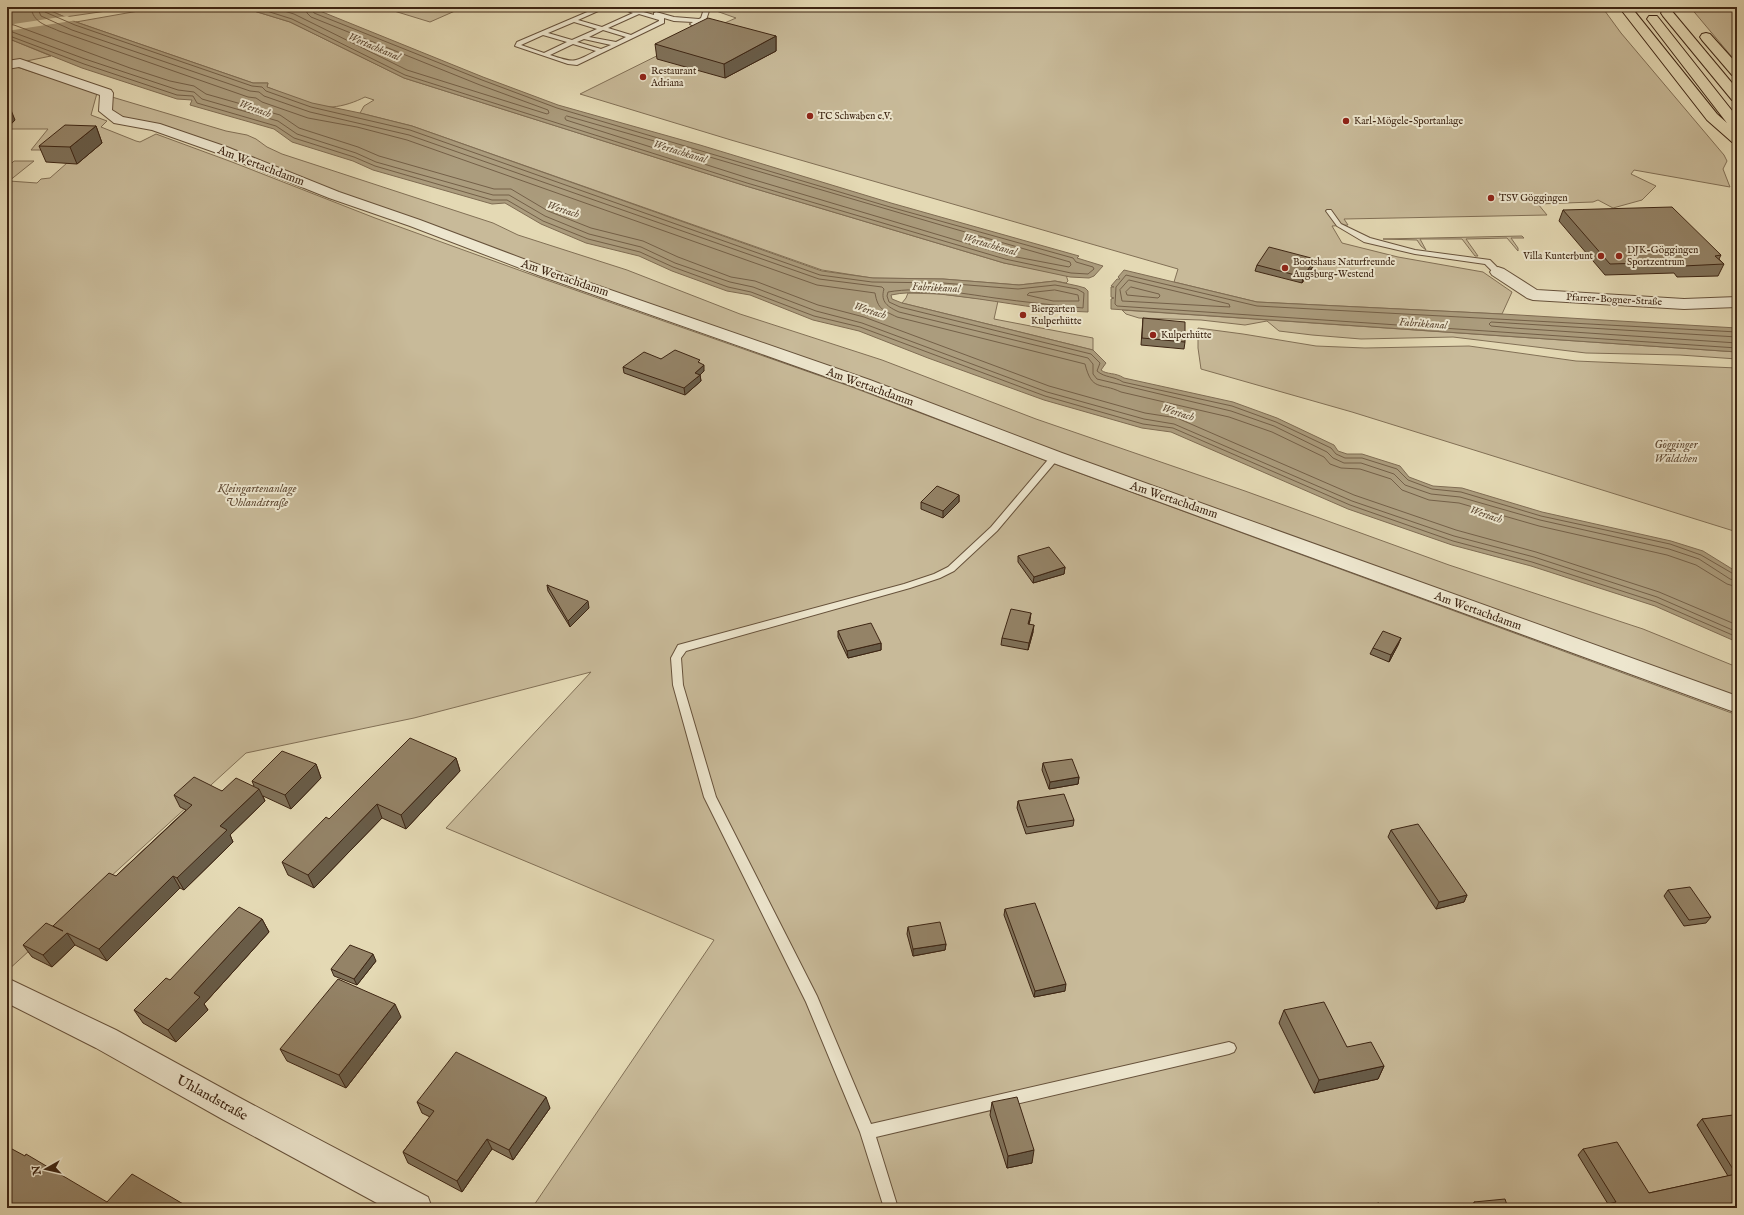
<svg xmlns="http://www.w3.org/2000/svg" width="1744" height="1215" viewBox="0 0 1744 1215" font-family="'IM FELL English',serif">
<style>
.green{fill:#c8ba99;stroke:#827056}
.water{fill:#ab9c7d;stroke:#7f6c53}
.pier{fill:#e4d9b4}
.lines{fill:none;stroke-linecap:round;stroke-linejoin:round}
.shore{stroke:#746048;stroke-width:1}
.lane-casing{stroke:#67523b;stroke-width:2}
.street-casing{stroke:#67523b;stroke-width:2}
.highway-casing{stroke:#3d2513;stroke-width:2}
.lane{fill:#ede6ce;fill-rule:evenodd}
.street{fill:#ede6ce;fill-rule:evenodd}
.highway{fill:#e4d9b4;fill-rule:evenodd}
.wall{fill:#7f7159;stroke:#3d2513}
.shaded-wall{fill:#685c48;stroke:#3d2513}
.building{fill:#948367;stroke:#3d2513}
.poi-dot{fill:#8f2418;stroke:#ede6ce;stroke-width:1.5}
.labels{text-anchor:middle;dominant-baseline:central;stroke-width:4;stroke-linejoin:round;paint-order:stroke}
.far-poi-label{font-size:10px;fill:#3d2513;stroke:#ede6ce;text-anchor:start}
.far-street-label{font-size:10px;fill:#3d2513;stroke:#ede6ce}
.far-water-label{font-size:11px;font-style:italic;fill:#5e4933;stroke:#ede6ce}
.street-label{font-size:12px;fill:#3d2513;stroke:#ede6ce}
.park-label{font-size:12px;font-style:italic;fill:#604a34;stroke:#ede6ce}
.near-street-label{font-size:14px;fill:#3d2513;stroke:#ede6ce}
</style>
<rect width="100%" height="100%" fill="#e4d9b4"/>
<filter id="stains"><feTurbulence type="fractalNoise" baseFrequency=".005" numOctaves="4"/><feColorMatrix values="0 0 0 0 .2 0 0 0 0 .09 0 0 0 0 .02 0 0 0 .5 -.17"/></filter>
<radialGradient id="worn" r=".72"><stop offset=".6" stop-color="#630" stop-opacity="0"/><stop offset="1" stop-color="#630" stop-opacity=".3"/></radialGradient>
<!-- green -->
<g class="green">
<path d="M42,7H134L65,17Z"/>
<path d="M161,7H241L290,22L404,78L746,186L1004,263L1066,275L1068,281L1066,283L1055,281L1019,285L943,279L872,278L822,270L412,126L360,113L364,106L374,100L365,97C355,102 344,106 332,107C315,108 283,93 267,87L268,83H253L76,22Z"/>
<path d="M381,7H464L430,22Z"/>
<path d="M705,7H1602L1621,33L1724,155L1727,161L1723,169L1730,187L1634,170L1631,174L1656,186L1642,200L1613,208L1598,200L1593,202L1538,204L1547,215L1344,219L1348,225L1332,226L1342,243L1398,257L1483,272L1512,292L1502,314L1257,302L1174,282L1178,269L731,140L580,94L711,29L736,18Z"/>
<path d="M1690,7H1737V63Z"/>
<path d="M7,38L51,56L7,65Z"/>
<path d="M17,67L97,93L91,115L107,121L101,127L136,141L140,142L156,134L232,162L375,218L538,277L849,386L1063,467L1737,715V1208H532L714,940L446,828L591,672L414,718L246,753L7,971V168L14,161H34L9,181L37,183L41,179L50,178L67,163L60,150H31L48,129H7L15,120H7V69Z"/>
<path d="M112,97L226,131L247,135L256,139L267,147L282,154L493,223L518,235L627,270L740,314L882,360L1036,419L1245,491L1449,565L1643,629L1737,667V699L1241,519L868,382L128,119L112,112Z"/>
<path d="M1522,236L1524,238H1511L1518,248V251L1507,238L1466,239L1478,256H1475L1462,239H1420L1426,250L1421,246L1417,240L1383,239Z"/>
<path d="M908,293L941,294L998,301L994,319L1093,338V350L902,303L906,298Z"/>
<path d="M1122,310L1737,352V359L1680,355L1586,353L1453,337L1361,339L1312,335L1279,331L1267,321L1245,325L1201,320L1139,318L1126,314Z"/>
<path d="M1198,328L1243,334L1316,346L1365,348L1469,346L1576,361L1737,368V532L1352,412L1201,369L1198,348Z"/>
</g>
<!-- water -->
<g class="water">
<path d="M7,7H42L76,22L253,83H268L267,87L312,103L360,113L412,126L822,271L873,278L943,279L1019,285L1055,281L1078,286L1085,288L1088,291V312C1046,311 1005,302 964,297C940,294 914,290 891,295L892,299L902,303L1093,350L1106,363L1101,370C1107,375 1115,372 1124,378L1233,402L1277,418L1334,445L1338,451L1347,454H1362L1400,466L1409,477L1433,486L1462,488L1542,512L1671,541L1703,551L1737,572V642L1655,606L1531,566L1452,545L1348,509L1171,432L1142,428L1044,400L928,358L859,331L813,320L750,295L727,291L672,271L639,256L586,243L541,224L505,203L492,204L373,170L353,161L292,142L274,129L190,105L192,100L177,99L82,68L7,38Z"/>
<path d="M241,7H310L483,77L558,105L700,145L891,203L1079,256L1077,258L1103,266L1094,276L1089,278L1070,277L1004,263L746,186L404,78L290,22Z"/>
<path d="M1124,270L1257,302L1502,314L1737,328V352L1111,309V299L1114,298L1111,297V287H1114L1111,286L1117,279H1120L1118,277Z"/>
</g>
<!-- pier -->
<path class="pier" d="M67,16L78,20L7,31V25Z"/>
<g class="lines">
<!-- shore -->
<g class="shore">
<path d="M31,7C33,23 46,25 59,31L248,97L256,98L262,102L308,118L357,127L407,140L817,285L875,293C878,310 883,310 897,317L1085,364C1092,392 1100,382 1121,392L1229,417L1272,432L1324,457L1330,464L1341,468L1360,469L1391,479L1402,490L1429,500L1459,503L1539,526L1667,555L1696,565L1727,584L1737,587"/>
<path d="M37,7L41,16L72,30L250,91L259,92L264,96L310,112L409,135L819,279L882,287L884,289C880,302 888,307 899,312L1088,358L1093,364V374L1097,379L1231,411L1274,426L1327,452L1333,458L1344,463H1361L1394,474L1405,485L1431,494L1460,497L1540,520L1669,549L1699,559L1730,579L1737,581"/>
<path d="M42,7L45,12L75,25L252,86L262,87L266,91L311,107L410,130L820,275L872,282L943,283L1018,289L1055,285L1077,289L1084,293L1083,308C1053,305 1024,302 995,298C959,293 924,286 888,292L887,296L889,302L900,307L1091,354L1100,363L1097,371C1105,378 1114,376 1123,382L1232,406L1276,422L1331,448L1336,454L1345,458H1362L1397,469L1408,480L1432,489L1461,492L1541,516L1670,544L1701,555L1737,576"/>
<path d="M254,7L292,19L405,75L747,183L1005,259L1071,273L1088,274L1094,269L1093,267L1076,262L1073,258L890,207L557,108L482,80L314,13L311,7"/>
<path d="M271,7L294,14L407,70L547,114L549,113L548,110L480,85L311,17L307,13L306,7"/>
<path d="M7,24L14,25L130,68L170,81L194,86L206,94L280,115L299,128L358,147L379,156L494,189H511L548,211L591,228L643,241L678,257L731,277L755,281L818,305L864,317L1049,386L1145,413L1177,418L1354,495L1456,530L1536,552L1659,592L1737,625"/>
<path d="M7,30L85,59L178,90L194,92L202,99L278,121L297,134L356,153L376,162L493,195H509L545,216L589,234L641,247L675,263L730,282L753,287L816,311L862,323L1047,392L1144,419L1174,424L1352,501L1454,536L1534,557L1657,597L1737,632"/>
<path d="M7,35L84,64L177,95L193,96L197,103L276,126L294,138L354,157L375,166L492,200H507L543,221L588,239L640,252L673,267L728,287L751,292L814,316L860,327L1045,396L1143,424L1173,428L1350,505L1453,541L1532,562L1656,602L1737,637"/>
<path d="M567,116C735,163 902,215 1070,262L1071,265L1069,267L1006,255L748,178L566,120L565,118Z"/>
<path d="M1129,280L1229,304L1230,307L1122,301L1120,290Z"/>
<path d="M1131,287L1159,294L1160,296L1158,298L1127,295L1126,292Z"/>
<path d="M1055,290L1078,295L1079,301H1053L1027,295L1029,293Z"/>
<path d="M1737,332L1257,306L1126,275L1116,287L1115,304L1117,306L1737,348"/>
<path d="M1737,337L1491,322L1489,324L1491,326L1513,328L1737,343"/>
</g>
<!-- lane casing -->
<g class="lane-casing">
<g id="lane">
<path d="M599,7H607L578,20L602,27L633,13L617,7H626L654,15V13L656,12L674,17L699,19L701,18L703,12L694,7H701L709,11L706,20L693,26L690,24L693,22L674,21L664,18V23L577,65L568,64L515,46L517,42ZM639,14L659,20V21L631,35L608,28ZM574,22L597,29L572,40L548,33ZM603,30L626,37L616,42L589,37ZM543,35L567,42L544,53L521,45ZM584,39L611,45L601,49L577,42ZM573,44L596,51C572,63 575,63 550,55Z"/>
<path d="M1327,210H1331L1341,224L1370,238L1415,250L1490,260L1502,272L1501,274H1495L1485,264L1415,254L1364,242L1337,226L1326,211Z"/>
<path d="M1055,454L1059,457L1058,459L997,531L954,571L940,578L910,588L686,651L681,658L683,685L716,797L817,996L871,1124L1229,1042L1234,1044L1236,1048L1234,1052L1229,1054L876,1137L898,1208H884L860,1132L806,1002L704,797L673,685L671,658L678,645L904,584L934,574L948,567L991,527L1052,455Z"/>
</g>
</g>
<!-- street casing -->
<g class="street-casing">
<g id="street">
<path d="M20,59L111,90L113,93L112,110L123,117L160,124L227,147L339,192L420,220L550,269L870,380L1062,453L1737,696V713L1048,461L858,388L538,275L410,226L329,198L217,153L152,130L114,123L99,111L100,95L19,67L7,69V61Z"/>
<path d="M1498,267L1504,269L1537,290L1684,299L1737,297V307L1684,309L1533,300L1527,298L1492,275L1490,272L1492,269Z"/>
<path d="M7,978L116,1030L242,1099L428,1197L432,1208H386L222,1119L96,1048L7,1003Z"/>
</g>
</g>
<!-- highway casing -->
<g class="highway-casing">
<g id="highway">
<path d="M1619,7H1631L1717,114L1727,123L1647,19L1649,16H1657L1737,117V128L1732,127L1737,132V143L1732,142L1707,120Z"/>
<path d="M1667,9L1671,10L1737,89V101L1732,100L1663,16L1661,13L1663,10Z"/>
<path d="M1706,33L1710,34L1737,64V76L1732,75L1702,40L1700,37L1702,34Z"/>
</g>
</g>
<!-- lane -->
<use href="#lane" class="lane"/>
<!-- street -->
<use href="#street" class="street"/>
<!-- highway -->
<use href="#highway" class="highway"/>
</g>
<!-- wall -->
<g class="wall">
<path d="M776,36V51L725,78L657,59L655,44Z"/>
<path d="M96,126L102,143L77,164L46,162L39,146Z"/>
<path d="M1563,210L1721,255L1719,259L1724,264L1718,276L1677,277L1674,273L1605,275L1559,221Z"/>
<path d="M1315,259L1314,265L1302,283L1255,271L1257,265Z"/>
<path d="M1143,318L1185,342L1184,349L1141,345Z"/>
<path d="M661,359L700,363L704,371L700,375L701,381L685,395L624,373L623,367Z"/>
<path d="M959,495V502L943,518L921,509V502Z"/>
<path d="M1018,556L1065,567L1064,574L1033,583L1018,562Z"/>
<path d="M547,585L589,608L570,627L548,591Z"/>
<path d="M1030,620L1029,624L1033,632L1028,650L1001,645L1002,638Z"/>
<path d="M838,631L881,643V650L848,658L838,637Z"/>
<path d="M1401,638L1398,645L1389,662L1370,654L1373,648Z"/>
<path d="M456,758L460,771L406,829L382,818L314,888L288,875L282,862L329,819Z"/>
<path d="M1043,763L1079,777L1078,784L1049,789L1042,770Z"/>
<path d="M316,764L321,778L291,809L263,796L265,801L230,835L233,842L184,890L180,888L107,961L75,945L52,967L32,957L23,945L53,926L116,876L186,810L180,807L174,795L222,791L254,786L252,781Z"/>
<path d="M1018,801L1074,820L1073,826L1026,834L1017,808Z"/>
<path d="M1391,830L1467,895L1464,902L1436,909L1388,837Z"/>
<path d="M1668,890L1711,917L1706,923L1684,926L1664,896Z"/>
<path d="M1005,909L1065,991L1034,997L1004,915Z"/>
<path d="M262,919L269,932L204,1004L208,1010L176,1042L143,1023L134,1010L170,980Z"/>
<path d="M908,927L946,944L945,950L913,956L907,934Z"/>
<path d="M376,961L357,985L334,976L331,969Z"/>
<path d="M1284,1010L1347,1047L1384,1066L1378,1079L1314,1093L1279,1023Z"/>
<path d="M401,1017L346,1088L287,1061L280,1049Z"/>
<path d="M417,1102L550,1108L513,1160L492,1149L462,1192L408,1163L403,1152L430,1117L422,1113Z"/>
<path d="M992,1102L1032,1163L1007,1168L990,1115Z"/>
<path d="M1702,1119L1737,1122V1207L1731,1208H1591L1608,1204L1578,1155L1583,1149L1649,1193L1728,1176L1697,1125Z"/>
<path d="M1474,1202L1508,1208H1471Z"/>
</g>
<!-- shaded-wall -->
<g class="shaded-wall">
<path d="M776,36V51L725,78L724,64Z"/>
<path d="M7,100L15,120L7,128Z"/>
<path d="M96,126L102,143L77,164L70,147Z"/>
<path d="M1315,259L1314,265L1302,283L1303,277Z"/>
<path d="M704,365V371L697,378L700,375L701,381L685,395L684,388L695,373Z"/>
<path d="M959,495V502L943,518V511Z"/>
<path d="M1065,567L1064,574L1033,583L1034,577Z"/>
<path d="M588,601L589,608L570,627L568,621Z"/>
<path d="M1031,613L1030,620L1027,631L1028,624Z"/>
<path d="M1034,625L1033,632L1028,650L1029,643Z"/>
<path d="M1401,638L1398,645L1389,662L1391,655Z"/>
<path d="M881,643V650L848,658L847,651Z"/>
<path d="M456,758L460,771L406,829L401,815Z"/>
<path d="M316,764L321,778L291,809L285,795Z"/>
<path d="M1079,777L1078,784L1049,789L1050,782Z"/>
<path d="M259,789L265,801L230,835L233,842L184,890L177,878L220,826Z"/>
<path d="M377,804L382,818L314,888L308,875Z"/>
<path d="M173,876L180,888L107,961L99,949Z"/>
<path d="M1467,895L1464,902L1436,909L1439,902Z"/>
<path d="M262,919L269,932L204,1004L208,1010L176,1042L168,1030L194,993Z"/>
<path d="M67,933L75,945L52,967L43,955Z"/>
<path d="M946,944L945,950L913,956V949Z"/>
<path d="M373,954L376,961L357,985L354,979Z"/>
<path d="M1066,984L1065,991L1034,997L1035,991Z"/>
<path d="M395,1004L401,1017L346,1088L339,1075Z"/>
<path d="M1384,1066L1378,1079L1314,1093L1319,1080Z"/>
<path d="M546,1097L550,1108L513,1160L509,1150Z"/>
<path d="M487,1139L492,1149L462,1192L457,1181Z"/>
<path d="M1034,1150L1032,1163L1007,1168L1008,1156Z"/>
</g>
<!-- building -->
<g class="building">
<path d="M708,18L776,36L724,64L655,44Z"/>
<path d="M65,125L96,126L70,147L39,146Z"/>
<path d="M1672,207L1721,255L1715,256L1724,264L1683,266L1679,262L1610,264L1563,210Z"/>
<path d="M1269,247L1315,259L1303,277L1257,265Z"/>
<path d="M1143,318L1185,322V342L1142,338Z"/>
<path d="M675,350L700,360L698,362L704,365L695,373L700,375L684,388L623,367L644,352L661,359Z"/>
<path d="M937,486L959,495L943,511L921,502Z"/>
<path d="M1049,547L1065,567L1034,577L1018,556Z"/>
<path d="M547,585L588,601L568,621Z"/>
<path d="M1011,609L1031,613L1028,624L1034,625L1029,643L1002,638Z"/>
<path d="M871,623L881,643L847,651L838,631Z"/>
<path d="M1383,631L1401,638L1391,655L1373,648Z"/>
<path d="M410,738L456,758L401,815L377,804L308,875L282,862L326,817L329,819Z"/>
<path d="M282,751L316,764L285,795L252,781Z"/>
<path d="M1072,759L1079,777L1050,782L1043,763Z"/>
<path d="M194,777L222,791L236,778L259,789L220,826L227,830L177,878L173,876L99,949L67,933L43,955L23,945L46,923L63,931L53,926L109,873L116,876L192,805L174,795Z"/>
<path d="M1064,794L1074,820L1027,827L1018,801Z"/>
<path d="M1418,824L1467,895L1439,902L1391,830Z"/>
<path d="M1690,887L1711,917L1689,920L1668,890Z"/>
<path d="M1035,903L1066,984L1035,991L1005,909Z"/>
<path d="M239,907L262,919L194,993L200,997L168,1030L134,1010L166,978L170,980Z"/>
<path d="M940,922L946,944L913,949L908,927Z"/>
<path d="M350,945L373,954L354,979L331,969Z"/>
<path d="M338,979L395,1004L339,1075L280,1049Z"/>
<path d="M1324,1002L1347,1047L1371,1042L1384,1066L1319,1080L1284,1010Z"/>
<path d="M456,1052L546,1097L509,1150L487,1139L457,1181L403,1152L434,1111L417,1102Z"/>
<path d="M1017,1097L1034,1150L1008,1156L992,1102Z"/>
<path d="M1733,1115L1737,1122V1202L1717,1206L1719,1208H1591L1616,1202L1583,1149L1617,1142L1649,1193L1736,1174L1702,1119Z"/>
<path d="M12,1149L25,1156L26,1154L107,1202L132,1174L190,1208H7V1154Z"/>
<path d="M1505,1199L1508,1208H1477L1474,1202Z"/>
<path d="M1379,1203L1382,1208H1353Z"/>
</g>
<!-- markers -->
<g class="poi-dot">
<circle cx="643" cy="77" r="4"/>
<circle cx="810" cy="116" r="4"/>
<circle cx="1346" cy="121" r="4"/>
<circle cx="1491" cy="198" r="4"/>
<circle cx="1601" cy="256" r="4"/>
<circle cx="1619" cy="256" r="4"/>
<circle cx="1285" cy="268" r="4"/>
<circle cx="1023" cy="315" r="4"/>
<circle cx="1153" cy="335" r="4"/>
</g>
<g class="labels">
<!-- far-poi labels -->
<g class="far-poi-label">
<text x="651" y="71">Restaurant<tspan x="651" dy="12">Adriana</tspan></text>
<text x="818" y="116">TC Schwaben e.V.</text>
<text x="1354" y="121">Karl-Mögele-Sportanlage</text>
<text x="1499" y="198">TSV Göggingen</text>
<text x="1627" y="250">DJK-Göggingen<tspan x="1627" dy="12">Sportzentrum</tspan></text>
<text x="1593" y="256" text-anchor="end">Villa Kunterbunt</text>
<text x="1293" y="262">Bootshaus Naturfreunde<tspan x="1293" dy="12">Augsburg-Westend</tspan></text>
<text x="1031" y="309">Biergarten<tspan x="1031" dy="12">Kulperhütte</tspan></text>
<text x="1161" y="335">Kulperhütte</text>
</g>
<!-- far-street labels -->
<g class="far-street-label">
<text transform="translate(1614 300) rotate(3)">Pfarrer-Bogner-Straße</text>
</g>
<!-- far-water labels -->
<g class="far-water-label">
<text transform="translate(374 47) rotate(23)">Wertachkanal</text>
<text transform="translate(255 109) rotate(20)">Wertach</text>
<text transform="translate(680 152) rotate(17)">Wertachkanal</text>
<text transform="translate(563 210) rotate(18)">Wertach</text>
<text transform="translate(990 245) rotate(16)">Wertachkanal</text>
<text transform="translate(936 288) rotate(3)">Fabrikkanal</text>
<text transform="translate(870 311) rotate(18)">Wertach</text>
<text transform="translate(1423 324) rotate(4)">Fabrikkanal</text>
<text transform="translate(1178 413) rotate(18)">Wertach</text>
<text transform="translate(1486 515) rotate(19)">Wertach</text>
</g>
<!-- street labels -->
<g class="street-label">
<text transform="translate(261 166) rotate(21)">Am Wertachdamm</text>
<text transform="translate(565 278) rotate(19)">Am Wertachdamm</text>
<text transform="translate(870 387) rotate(20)">Am Wertachdamm</text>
<text transform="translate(1174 500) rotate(19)">Am Wertachdamm</text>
<text transform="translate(1478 611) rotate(20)">Am Wertachdamm</text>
</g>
<!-- park labels -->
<g class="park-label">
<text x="1676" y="444">Gögginger<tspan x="1676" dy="14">Wäldchen</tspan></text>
<text x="257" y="488">Kleingartenanlage<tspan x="257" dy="14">Uhlandstraße</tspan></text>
</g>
<!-- near-street labels -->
<g class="near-street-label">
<text transform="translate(212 1098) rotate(29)">Uhlandstraße</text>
</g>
</g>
<!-- margin -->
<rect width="1744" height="1215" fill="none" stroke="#e4d9b4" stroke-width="24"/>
<rect x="8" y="8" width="1728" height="1199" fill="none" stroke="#3d2513" stroke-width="2"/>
<rect x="12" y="12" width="1720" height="1191" fill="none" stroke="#3d2513"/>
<!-- north arrow -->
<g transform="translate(46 1169) rotate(262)" stroke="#ede6ce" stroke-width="3" paint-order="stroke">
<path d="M0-3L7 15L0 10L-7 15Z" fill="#3d2513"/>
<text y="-6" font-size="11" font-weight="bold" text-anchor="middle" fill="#3d2513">N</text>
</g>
<rect width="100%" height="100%" filter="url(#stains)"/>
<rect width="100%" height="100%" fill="url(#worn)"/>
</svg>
